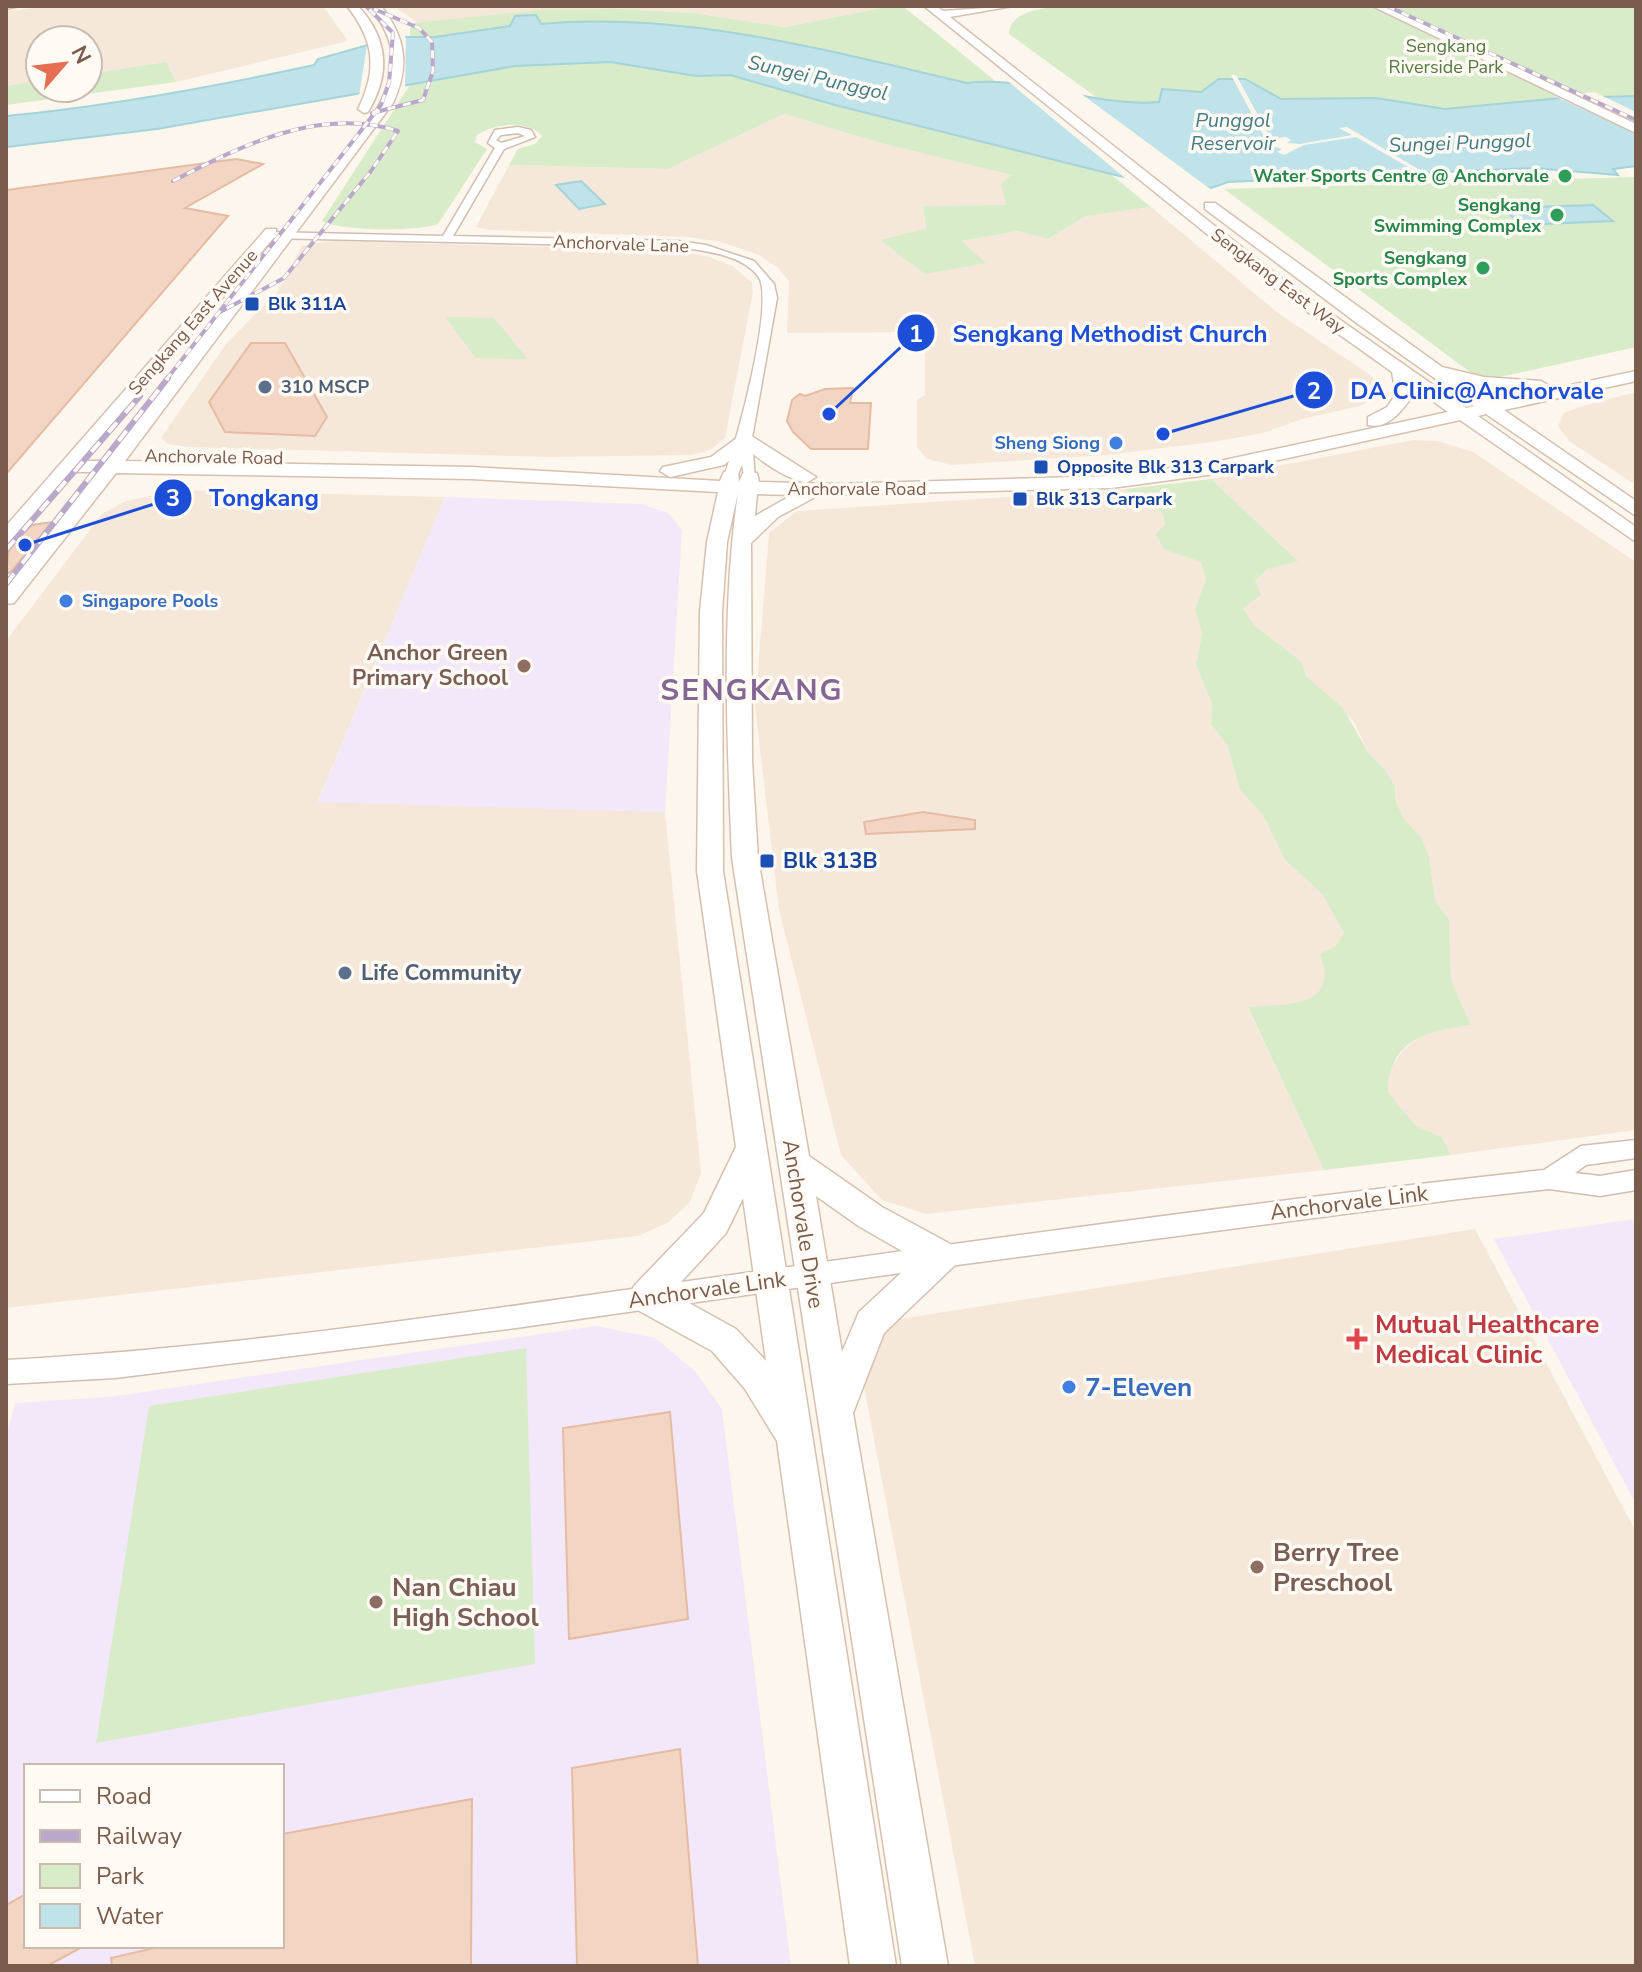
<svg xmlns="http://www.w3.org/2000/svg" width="1642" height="1972" viewBox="0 0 1642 1972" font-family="'Nunito Sans',sans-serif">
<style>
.residential{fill:#f5e8da}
.education{fill:#f3e8fa;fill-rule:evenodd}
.green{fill:#d8ecc9}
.water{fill:#bfe3e8;stroke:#a5d3da;stroke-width:2}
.pier{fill:#fdf6ec}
.building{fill:#f3d5c3;stroke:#e6bba3;stroke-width:2}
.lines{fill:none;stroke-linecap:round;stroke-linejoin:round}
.street-casing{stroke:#d1beb0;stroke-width:3}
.secondary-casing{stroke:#d6c0b0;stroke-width:3}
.street{fill:#fff;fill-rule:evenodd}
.secondary{fill:#fff;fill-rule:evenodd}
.rail-far1-casing{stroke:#b9a8c9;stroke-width:4}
.rail-casing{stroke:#b9a8c9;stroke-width:6}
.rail-far1{stroke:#fffaf3;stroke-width:3;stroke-dasharray:8;stroke-linecap:butt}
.rail{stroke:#fffaf3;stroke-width:4;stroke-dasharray:13;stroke-linecap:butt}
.leisure-dot{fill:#2e9e5b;stroke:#fffaf3;stroke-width:3}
.transit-dot{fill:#1a4fb4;stroke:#fffaf3;stroke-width:3}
.service-dot{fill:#5c6f8a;stroke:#fffaf3;stroke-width:3}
.shop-dot{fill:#3f7fe0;stroke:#fffaf3;stroke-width:3}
.education-dot{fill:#8d6e63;stroke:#fffaf3;stroke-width:3}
.health-dot{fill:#e0444e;stroke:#fffaf3;stroke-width:3}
.labels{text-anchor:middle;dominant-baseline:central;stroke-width:7;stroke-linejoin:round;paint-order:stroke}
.far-park-label{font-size:18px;fill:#537a41;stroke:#fffaf3}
.far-leisure-label{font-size:18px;font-weight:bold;fill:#27864d;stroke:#fffaf3;text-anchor:end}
.far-street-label{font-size:18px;fill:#7a5c4d;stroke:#fffaf3}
.far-transit-label{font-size:18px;font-weight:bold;fill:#164399;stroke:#fffaf3;text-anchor:start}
.far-service-label{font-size:18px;font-weight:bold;fill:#4e5e75;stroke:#fffaf3;text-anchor:start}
.far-shop-label{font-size:18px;font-weight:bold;fill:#366cbe;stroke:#fffaf3;text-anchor:end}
.far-water-label{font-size:20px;font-style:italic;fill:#437c86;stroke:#fffaf3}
.education-label{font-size:22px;font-weight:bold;fill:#785e54;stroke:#fffaf3;text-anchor:end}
.transit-label{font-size:22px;font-weight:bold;fill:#164399;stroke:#fffaf3;text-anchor:start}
.service-label{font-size:22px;font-weight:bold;fill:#4e5e75;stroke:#fffaf3;text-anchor:start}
.street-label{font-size:22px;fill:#7a5c4d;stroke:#fffaf3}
.near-health-label{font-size:26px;font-weight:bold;fill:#be3a42;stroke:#fffaf3;text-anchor:start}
.near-shop-label{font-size:26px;font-weight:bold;fill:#366cbe;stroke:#fffaf3;text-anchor:start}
.near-education-label{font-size:26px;font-weight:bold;fill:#785e54;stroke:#fffaf3;text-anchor:start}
.district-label{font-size:30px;font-weight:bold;letter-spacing:2px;fill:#846695;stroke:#fffaf3}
.leader{fill:none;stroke:#1d4ed8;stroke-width:3}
.callout-dot{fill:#1d4ed8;stroke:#fffaf3;stroke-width:3}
.mark-label{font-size:24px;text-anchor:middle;font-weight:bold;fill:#fff}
.callout-label{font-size:24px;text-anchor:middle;font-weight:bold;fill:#1d4ed8;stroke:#fffaf3;stroke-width:7;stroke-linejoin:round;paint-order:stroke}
</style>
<rect width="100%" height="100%" fill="#fdf6ec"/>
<!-- residential -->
<g class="residential">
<path d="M53,6H323L348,41L176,82L165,62L88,74V40H40V81L6,86V11Z"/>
<path d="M394,6H892L785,27L693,13L622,9L520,12L419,24Z"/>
<path d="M784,114L884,144L1013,175L1006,205L923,206L926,230L985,263L961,241L1019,231L1048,239L1086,216L1151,207L1278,313L1370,375L1378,384V396L1360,406L1302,419L1263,433L1212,442L1106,455L952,465L927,459L917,447V400L925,395V332L787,333L789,281L777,267L759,255L721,242L688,237L489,230L476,227L509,165L668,169Z"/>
<path d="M330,241L665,250L706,256L733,266L752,283L753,292L725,438L710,450L692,455L549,457L187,447L168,444L161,438L226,344L278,291L302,246Z"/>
<path d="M1636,392V485L1569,441L1558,426L1564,413L1579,407Z"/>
<path d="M1413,440L1438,441L1473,452L1636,562V1130L1451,1155L1442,1137L1416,1126L1388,1092L1389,1070L1404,1049L1428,1031L1471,1025L1451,980L1449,920L1435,900L1429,856L1421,837L1404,819L1396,802L1395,786L1385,770L1368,752L1354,722L1306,676L1302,662L1254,625L1242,607L1255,581L1267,569L1297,560L1211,479Z"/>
<path d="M1126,489L1133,500L1150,504L1164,514L1165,525L1155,534L1165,550L1201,562L1206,579L1195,609L1202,634L1196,664L1212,704L1211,724L1228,747L1240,790L1263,815L1285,860L1322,894L1344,933L1321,991L1303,1003L1248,1008L1324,1170L926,1214L882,1200L841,1155L779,910L755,707L769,533L797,511Z"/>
<path d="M177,490L445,497L318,801L665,812L701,1173L690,1202L669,1222L638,1236L6,1308V641L102,514L126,501Z"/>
<path d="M1475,1229L1636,1532V1966H975L859,1361L868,1324Z"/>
</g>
<!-- education -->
<g class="education">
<path d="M445,497L641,504L668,513L682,530L665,812L318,802Z"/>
<path d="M1636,1219V1504L1494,1239Z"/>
<path d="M596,1326L655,1338L695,1371L722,1409L791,1966H6V1438L15,1403L109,1397ZM26,1766H282V1946H26Z"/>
</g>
<!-- green -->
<g class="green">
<path d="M892,6H902L919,19L1151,207L1086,216L1048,239L1018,231L962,241L986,263L925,274L880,240L926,229L923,206L1006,205L1001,183L1012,175L884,144L784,114L668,169L509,165L518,149L535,144L542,136C528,119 493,124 477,135L475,142L487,149L438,224C418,232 340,231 322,221L408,88L412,76L410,28L414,23L539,10L622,9L693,13L785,27Z"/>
<path d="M1065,6H1636V96L1561,98L1445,109L1376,98L1282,99L1245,79L1201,92L1162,89L1160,102L1132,105L1100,100L1009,34C1011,9 1046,8 1065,6Z"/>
<path d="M166,62L176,82L6,105V86L40,81V88H88V74Z"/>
<path d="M1636,177V347L1482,381L1224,189Z"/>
<path d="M445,317L494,318L528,359L476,358Z"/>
<path d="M1211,479L1298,561L1267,569L1255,581L1261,595L1243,608L1254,625L1302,662L1306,676L1343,708L1368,752L1385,770L1395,786L1396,802L1404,819L1421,837L1429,856L1435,900L1449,920L1451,980L1471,1025C1428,1031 1389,1039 1388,1092L1416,1126L1442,1137L1451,1155L1324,1170L1248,1007C1284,1004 1341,1009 1320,954L1336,946L1344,933L1322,894L1285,860L1263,815L1240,790L1228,747L1211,724L1212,704L1196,664L1202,634L1195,609L1206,579L1201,562L1165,550L1155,534L1165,525L1163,514L1150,504L1133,500L1126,489Z"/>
<path d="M526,1348L535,1664L96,1743L149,1406Z"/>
</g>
<!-- water -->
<g class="water">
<path d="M536,15L541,24C684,11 829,51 967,83C1032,75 1094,108 1159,102L1162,89L1201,92L1219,79H1245L1281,99L1376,98L1445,109L1561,98L1636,96V166L1613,169L1618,175L1533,168L1228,182L1211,188L1119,176L835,105L730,75L696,76L610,62L515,66L157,129L6,147V116C110,106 213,87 314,65L318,59L396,37H435L510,26L515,16Z"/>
<path d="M581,181L605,204L579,209L556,185Z"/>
<path d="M1593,205L1613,221L1521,225L1503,208Z"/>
</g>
<!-- pier -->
<g class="pier">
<path d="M403,32L406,39L405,88L359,96L368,39Z"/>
<path d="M1231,75H1236L1271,139L1286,137L1291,140L1287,143L1300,144L1352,135L1339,128L1347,127L1435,179H1429L1356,137L1304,145L1284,155L1277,152L1282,149L1262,143L1266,140Z"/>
<path d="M1004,78L1076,90L1213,191L1130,182Z"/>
<path d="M1594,92L1636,112V133L1554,96Z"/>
</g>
<!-- building -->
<g class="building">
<path d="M236,159L263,164L185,208L228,216L6,474V190Z"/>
<path d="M251,343H285L327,417L315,436L225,432L209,402Z"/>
<path d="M853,388L850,403H871L868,449H811L793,432L787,421L792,400L800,394L805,396L825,389Z"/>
<path d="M52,522L11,572L6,574L9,546L32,525Z"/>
<path d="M923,812L975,820V829L866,834L864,822Z"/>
<path d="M670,1412L688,1619L569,1639L563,1428Z"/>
<path d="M680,1749L698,1966H577L572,1768Z"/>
<path d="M472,1799L471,1966H112L111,1958L163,1946H282V1834Z"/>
<path d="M26,1894V1946H84L47,1966H6V1905Z"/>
</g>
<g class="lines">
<!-- street casing -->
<g class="street-casing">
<g id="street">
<path d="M6,6H20L6,9Z"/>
<path d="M518,127L531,130L535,137L504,149L453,236L678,241L706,245L754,261L774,284L777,298L752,438L755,480H745L742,465L736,479L724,476C736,446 776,299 758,276C741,254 704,251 678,247L269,238L264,235L269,232L443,236L495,148L488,143L495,130ZM518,133L525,136L501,143L496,140L501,135Z"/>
<path d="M1636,1140V1158L1586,1165L1575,1173L1600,1176L1636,1170V1190L1600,1196L1549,1189L1459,1199L942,1267L516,1328L115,1378L6,1384V1360C241,1347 477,1311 710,1278C988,1239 1266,1200 1544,1170L1581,1146Z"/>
</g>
</g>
<!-- secondary casing -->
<g class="secondary-casing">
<g id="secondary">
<path d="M347,6H358C388,38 391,74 368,112L364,113L358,109C378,69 374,40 347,6Z"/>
<path d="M370,6H381C406,38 410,66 393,103L125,461L471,467L720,481L724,472H738L739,482L743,473H757L759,482L834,484L1111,476L1215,462L1448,412L1412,386L1414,394C1403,409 1389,430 1368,425V417L1387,407L1396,394L1392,372L1274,288L924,6H936L943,11L1013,6L950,17L1286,282L1466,408L1474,406L1358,324L1205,209V203H1215L1442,367L1484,377L1541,381L1550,386C1537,398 1479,387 1462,381L1492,402L1636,371V381L1504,410L1636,501V516L1486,414L1478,416L1636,527V542L1460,420L1215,474L1111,488L819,495L778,517L751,543L752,761L758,858L809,1156L882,1207L954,1246L958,1256L954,1266L884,1333L853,1413L948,1966H902L732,858C727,738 721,612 738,493L727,542L722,612L723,871L896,1966H850L777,1441L745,1389L712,1351L634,1308L629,1297L634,1286L704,1213L736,1147L697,871L700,612L707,542L718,492L471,479L116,473L14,603L6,604V584L96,472H74L13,542L6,544V526L266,229H276V235L83,461H105L372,118C398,73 401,48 370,6ZM757,494L792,495L755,516ZM816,1196L860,1227L916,1259L859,1312L842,1352ZM743,1198L766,1361L736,1329L671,1293L726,1233Z"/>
<path d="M1372,6H1386L1636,124V133Z"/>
<path d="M745,432L816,477L806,483C783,477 763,463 745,447L724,465L670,477L660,471L663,467L711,457Z"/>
</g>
</g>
<!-- street -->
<use href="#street" class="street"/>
<!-- secondary -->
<use href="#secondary" class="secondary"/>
<!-- rail-far1 casing -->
<g class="rail-far1-casing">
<g id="rail-far1">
<path d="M1387,6L1636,120"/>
<path d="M372,113L423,100L433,71L432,42L419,28L374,9"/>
<path d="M173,181C241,146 319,106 398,131L371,171L284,278L220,312"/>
<path d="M166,380L381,105L389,83L393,33L366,6"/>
</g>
</g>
<!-- rail casing -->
<g class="rail-casing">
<g id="rail">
<path d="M6,550L140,396"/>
<path d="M6,584L168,378"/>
</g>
</g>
<!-- rail-far1 -->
<use href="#rail-far1" class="rail-far1"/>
<!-- rail -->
<use href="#rail" class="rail"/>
</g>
<!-- markers -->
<g class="leisure-dot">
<circle cx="1565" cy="176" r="8"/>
<circle cx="1557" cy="215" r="8"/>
<circle cx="1483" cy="268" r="8"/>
</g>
<g class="transit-dot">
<rect x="244" y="296" width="16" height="16" rx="4"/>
<rect x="1033" y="459" width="16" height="16" rx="4"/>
<rect x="1012" y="491" width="16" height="16" rx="4"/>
<rect x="759" y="853" width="16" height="16" rx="4"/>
</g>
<g class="service-dot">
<circle cx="265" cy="387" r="8"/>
<circle cx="345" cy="973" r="8"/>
</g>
<g class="shop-dot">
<circle cx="1116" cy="443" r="8"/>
<circle cx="66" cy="601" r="8"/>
<circle cx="1069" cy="1387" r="8"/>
</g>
<g class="education-dot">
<circle cx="524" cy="666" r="8"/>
<circle cx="1257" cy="1567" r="8"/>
<circle cx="376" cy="1602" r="8"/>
</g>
<path class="health-dot" d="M1353 1327h8v8h8v8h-8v8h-8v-8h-8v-8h8z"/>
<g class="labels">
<!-- far-park labels -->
<g class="far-park-label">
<text x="1446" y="46">Sengkang<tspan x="1446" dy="21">Riverside Park</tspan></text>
</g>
<!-- far-leisure labels -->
<g class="far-leisure-label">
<text x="1549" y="176">Water Sports Centre @ Anchorvale</text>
<text x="1541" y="205">Sengkang<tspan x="1541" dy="21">Swimming Complex</tspan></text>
<text x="1467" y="258">Sengkang<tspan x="1467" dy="21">Sports Complex</tspan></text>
</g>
<!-- far-street labels -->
<g class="far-street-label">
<text transform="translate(621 244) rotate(2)">Anchorvale Lane</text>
<text transform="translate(1278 281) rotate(37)">Sengkang East Way</text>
<text transform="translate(193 322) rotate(-49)">Sengkang East Avenue</text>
<text transform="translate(214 457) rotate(1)">Anchorvale Road</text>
<text x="857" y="489">Anchorvale Road</text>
</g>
<!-- far-transit labels -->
<g class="far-transit-label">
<text x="268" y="304">Blk 311A</text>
<text x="1057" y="467">Opposite Blk 313 Carpark</text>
<text x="1036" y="499">Blk 313 Carpark</text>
</g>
<!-- far-service labels -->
<g class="far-service-label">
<text x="281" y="387">310 MSCP</text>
</g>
<!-- far-shop labels -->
<g class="far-shop-label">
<text x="1100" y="443">Sheng Siong</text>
<text x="82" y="601" text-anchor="start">Singapore Pools</text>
</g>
<!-- far-water labels -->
<g class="far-water-label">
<text transform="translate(818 78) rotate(13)">Sungei Punggol</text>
<text x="1233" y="120">Punggol<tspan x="1233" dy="23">Reservoir</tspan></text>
<text transform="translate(1460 143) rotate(-2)">Sungei Punggol</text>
</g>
<!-- education labels -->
<g class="education-label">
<text x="508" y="653">Anchor Green<tspan x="508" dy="25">Primary School</tspan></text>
</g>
<!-- transit labels -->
<g class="transit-label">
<text x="783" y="861">Blk 313B</text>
</g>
<!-- service labels -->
<g class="service-label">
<text x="361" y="973">Life Community</text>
</g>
<!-- street labels -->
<g class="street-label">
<text transform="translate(1349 1203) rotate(-7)">Anchorvale Link</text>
<text transform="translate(803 1224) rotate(81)">Anchorvale Drive</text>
<text transform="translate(707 1290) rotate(-8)">Anchorvale Link</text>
</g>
<!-- near-health labels -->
<g class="near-health-label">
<text x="1375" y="1324">Mutual Healthcare<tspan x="1375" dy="30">Medical Clinic</tspan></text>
</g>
<!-- near-shop labels -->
<g class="near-shop-label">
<text x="1085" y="1387">7-Eleven</text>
</g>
<!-- near-education labels -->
<g class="near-education-label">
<text x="1273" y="1552">Berry Tree<tspan x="1273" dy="30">Preschool</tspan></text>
<text x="392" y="1587">Nan Chiau<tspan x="392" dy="30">High School</tspan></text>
</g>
<!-- district labels -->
<g class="district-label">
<text x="752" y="690">SENGKANG</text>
</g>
</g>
<!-- callouts -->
<path class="leader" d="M829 414L916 333M1163 434L1314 390M25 545L173 498"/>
<g class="callout-dot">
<circle cx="829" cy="414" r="8"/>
<circle cx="1163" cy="434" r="8"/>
<circle cx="25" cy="545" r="8"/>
<circle cx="916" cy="333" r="20"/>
<circle cx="1314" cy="390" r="20"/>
<circle cx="173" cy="498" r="20"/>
</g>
<g class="mark-label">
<text x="916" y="342">1</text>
<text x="1314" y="399">2</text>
<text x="173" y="506">3</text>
</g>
<g class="callout-label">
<text x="1110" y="342">Sengkang Methodist Church</text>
<text x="1477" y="399">DA Clinic@Anchorvale</text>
<text x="264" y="506">Tongkang</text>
</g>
<!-- border -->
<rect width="1642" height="1972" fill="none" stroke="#7a5c4d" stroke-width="16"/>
<!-- legend -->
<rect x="24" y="1764" width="260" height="184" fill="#fffaf3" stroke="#cabbb1" stroke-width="2"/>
<rect x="40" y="1790" width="40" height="12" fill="#ffffff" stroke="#cabbb1" stroke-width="2"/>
<text x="96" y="1804" font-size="24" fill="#7a5c4d">Road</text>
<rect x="40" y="1830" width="40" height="12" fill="#b9a8c9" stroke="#cabbb1" stroke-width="2"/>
<text x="96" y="1844" font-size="24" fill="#7a5c4d">Railway</text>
<rect x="40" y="1864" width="40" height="24" fill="#d8ecc9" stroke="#cabbb1" stroke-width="2"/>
<text x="96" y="1884" font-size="24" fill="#7a5c4d">Park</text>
<rect x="40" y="1904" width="40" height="24" fill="#bfe3e8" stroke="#cabbb1" stroke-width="2"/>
<text x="96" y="1924" font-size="24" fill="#7a5c4d">Water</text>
<!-- north arrow -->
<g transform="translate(64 64) rotate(62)"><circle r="38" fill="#fffaf3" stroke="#cabbb1" stroke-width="2"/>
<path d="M0-6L14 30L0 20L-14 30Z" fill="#e76f51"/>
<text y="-12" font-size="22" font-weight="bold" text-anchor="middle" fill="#7a5c4d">N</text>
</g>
</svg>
